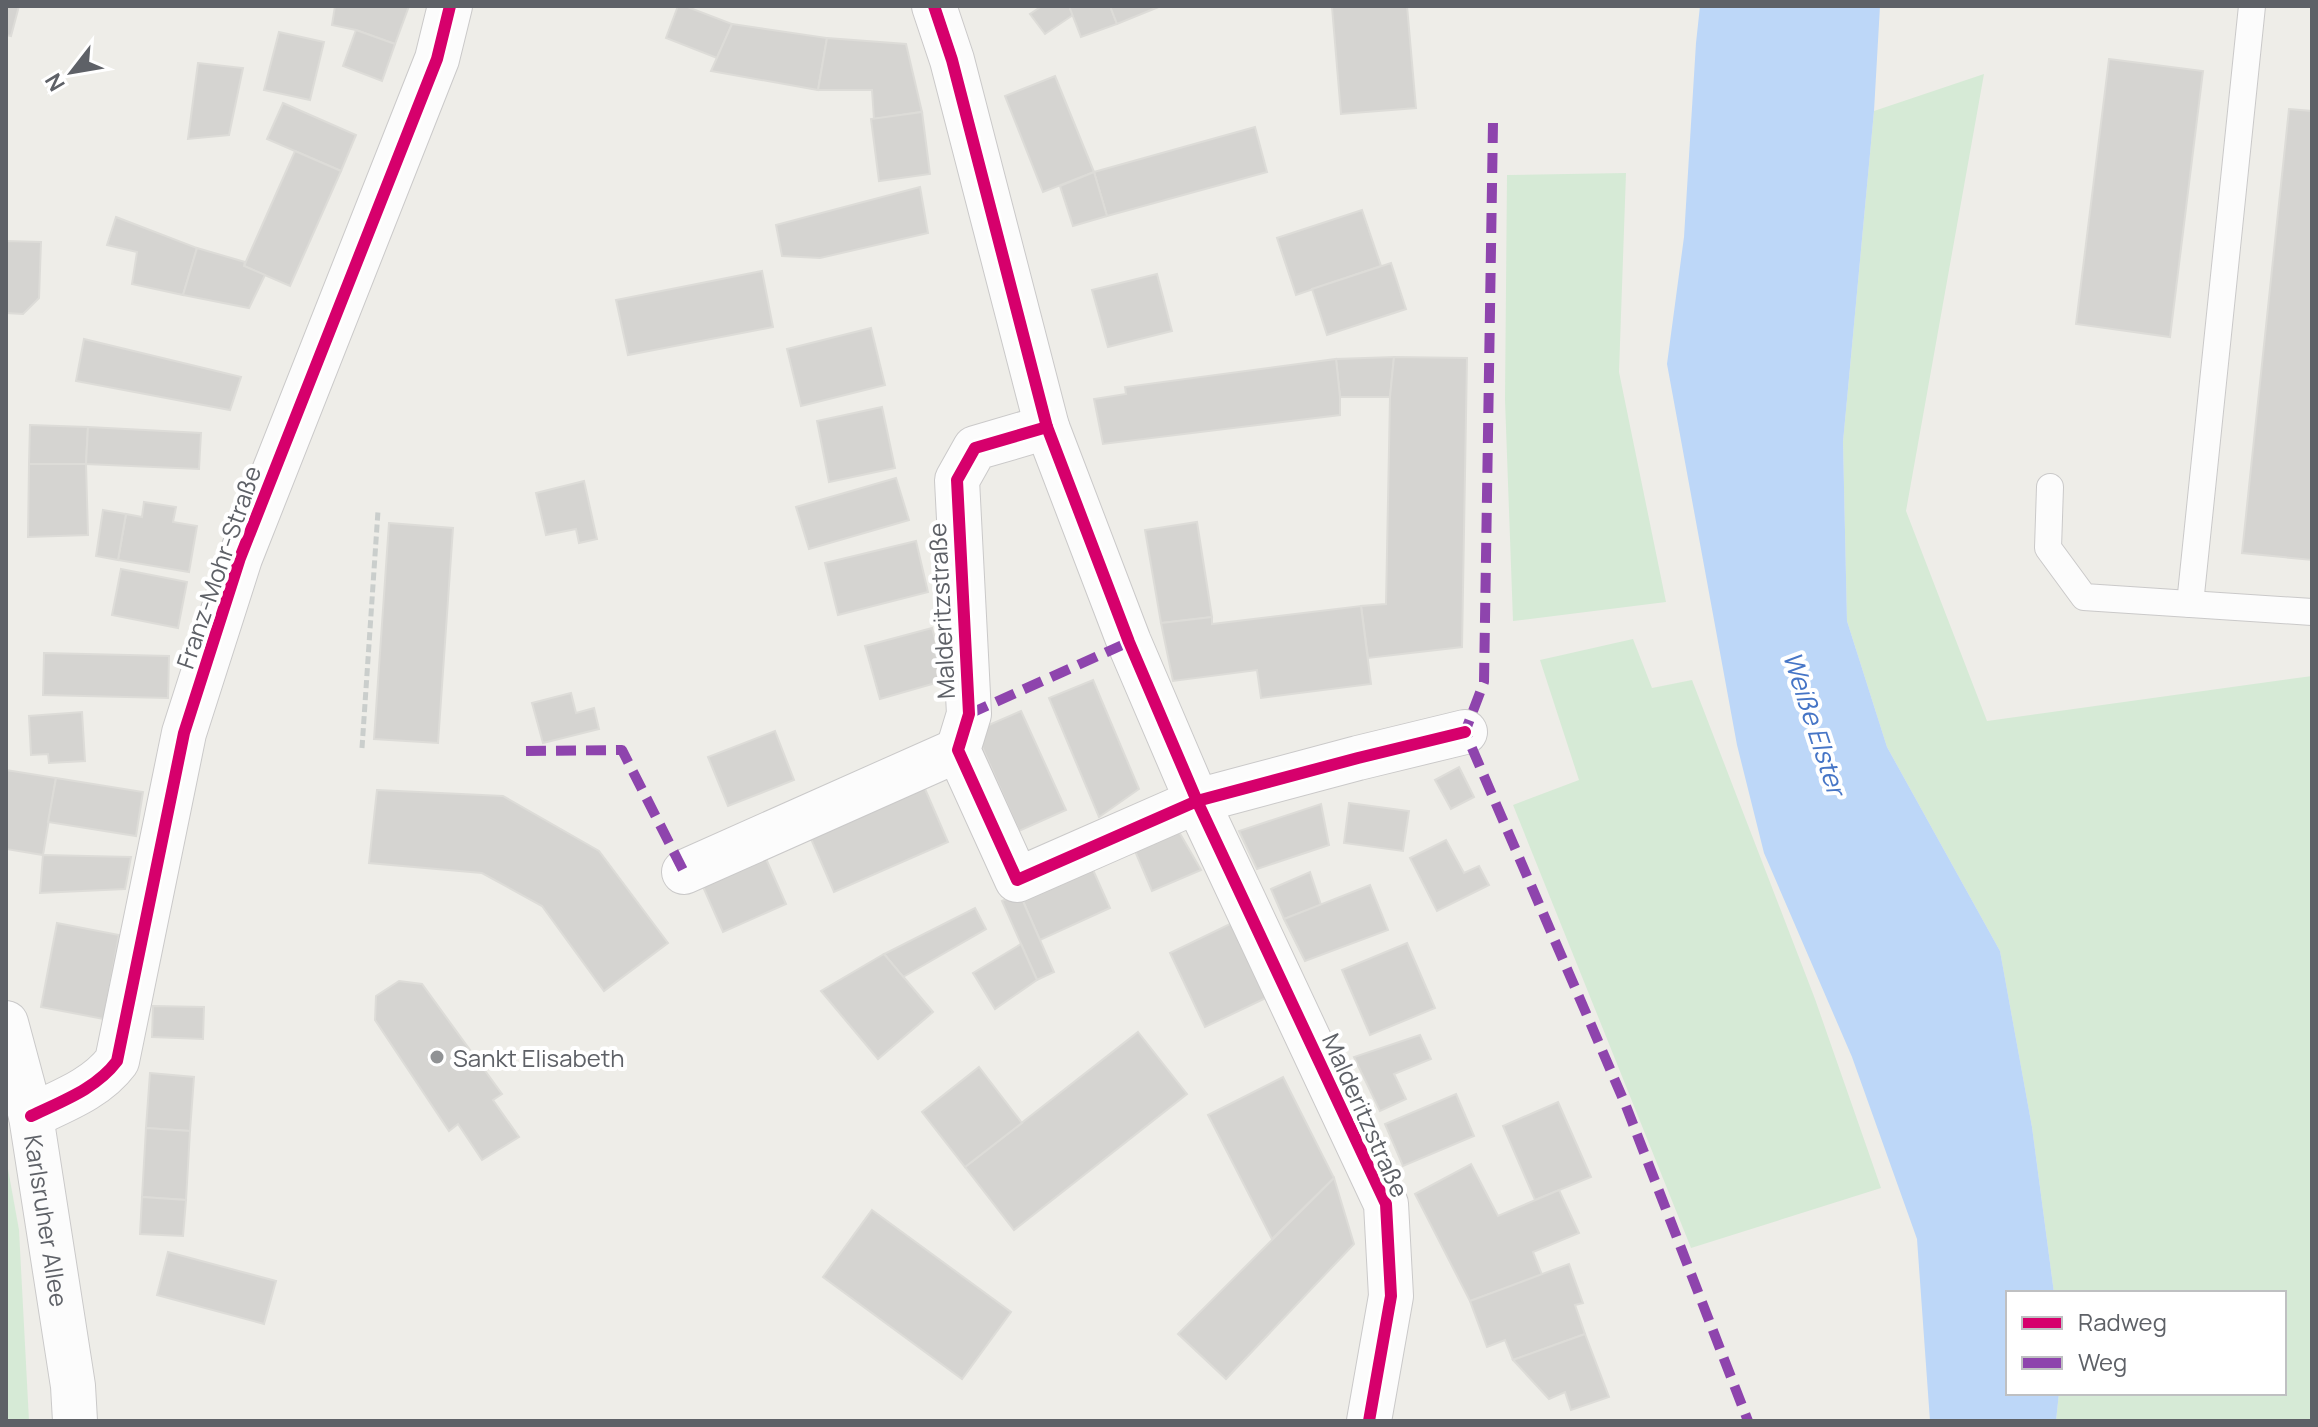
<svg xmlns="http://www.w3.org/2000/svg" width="2318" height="1427" viewBox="0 0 2318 1427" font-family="Manrope,sans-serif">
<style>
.green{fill:#d6ead6}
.water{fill:#bdd7f8}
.building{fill:#d5d4d1;stroke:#dddcd8;stroke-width:2}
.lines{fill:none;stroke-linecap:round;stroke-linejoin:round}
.service-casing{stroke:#cac9c9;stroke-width:28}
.minor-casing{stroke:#cac9c9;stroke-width:46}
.tertiary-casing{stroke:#cac9c9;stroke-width:46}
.path{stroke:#cacecc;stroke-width:5;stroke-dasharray:8 4;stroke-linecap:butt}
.service{stroke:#fcfcfc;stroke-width:26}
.minor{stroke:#fcfcfc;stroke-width:44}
.tertiary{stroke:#fcfcfc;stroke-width:44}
.quiet{stroke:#8e44ad;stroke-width:10;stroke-dasharray:20 10;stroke-linecap:butt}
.cycleway-casing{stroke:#fff;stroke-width:17}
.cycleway{stroke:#d6006c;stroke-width:12}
.poi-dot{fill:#909294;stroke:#fff;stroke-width:3}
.labels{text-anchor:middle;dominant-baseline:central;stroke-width:8;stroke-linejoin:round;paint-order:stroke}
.street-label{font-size:24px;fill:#5e6167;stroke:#fff}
.poi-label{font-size:24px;fill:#5e6167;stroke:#fff;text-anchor:start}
.water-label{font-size:26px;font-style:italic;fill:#4675c6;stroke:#fff}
</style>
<rect width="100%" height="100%" fill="#eeede8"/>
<!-- green -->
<g class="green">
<path d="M1984,74L1906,511L1987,721L2312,676V1421H2056L2059,1393H2284V1293H2054L2032,1127L2000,951L1887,747L1847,621L1843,442L1874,111Z"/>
<path d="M1626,173L1619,372L1666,602L1513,621L1505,400L1507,175Z"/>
<path d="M1633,639L1652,688L1692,680L1815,999L1881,1188L1691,1248L1513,805L1579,780L1540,660Z"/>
<path d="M6,1158L19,1230L29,1421H6Z"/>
</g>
<!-- water -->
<path class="water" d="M1700,6H1880L1874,111L1843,442L1847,621L1887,747L2000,951L2032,1127L2054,1293H2008V1393H2059L2056,1421H1930L1917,1239L1852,1057L1764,853L1737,745L1667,364L1684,237L1696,43Z"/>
<!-- building -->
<g class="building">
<path d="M6,6H19L11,36L6,35Z"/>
<path d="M335,6H409L395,44L356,30L332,25Z"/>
<path d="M678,6H685L732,24L717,58L666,38Z"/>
<path d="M1042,6H1069L1073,15L1045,34L1030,14Z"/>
<path d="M1069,6H1110L1117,24L1081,37Z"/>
<path d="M1110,6H1161L1117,24Z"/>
<path d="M1345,6H1407L1416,108L1341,114L1332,7Z"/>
<path d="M732,24L827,38L818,90L711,71Z"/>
<path d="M356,30L395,44L382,81L343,66Z"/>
<path d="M279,32L324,42L310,100L264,90Z"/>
<path d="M827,38L906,44L922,112L874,119L872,90H818Z"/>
<path d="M2109,59L2203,71L2170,337L2076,324Z"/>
<path d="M198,63L243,68L229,135L188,139Z"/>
<path d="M1055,76L1094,172L1043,192L1005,96Z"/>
<path d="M283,103L356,135L341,171L267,139Z"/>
<path d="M2289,109L2312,111V560L2242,553Z"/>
<path d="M922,112L930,174L879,181L871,119Z"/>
<path d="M1255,127L1267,172L1107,216L1094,172Z"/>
<path d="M295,151L341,171L290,286L244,266Z"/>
<path d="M1094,172L1107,216L1073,226L1060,186Z"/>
<path d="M920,187L928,233L820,258L782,256L776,225Z"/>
<path d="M1362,210L1381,266L1296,295L1277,238Z"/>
<path d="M116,217L197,248L183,295L132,284L137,252L107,245Z"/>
<path d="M6,241L41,242L39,298L23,314L6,313Z"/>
<path d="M197,248L245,262L244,266L265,275L249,308L183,295Z"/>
<path d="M1391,263L1406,309L1327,335L1312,289Z"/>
<path d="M762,271L773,327L628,355L616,300Z"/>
<path d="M1157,274L1172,331L1108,347L1092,290Z"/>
<path d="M871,328L885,385L801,406L787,349Z"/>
<path d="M84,339L241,377L230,410L76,381Z"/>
<path d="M1394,357L1390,397H1340L1336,359Z"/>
<path d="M1394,357L1467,358L1462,647L1368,658L1361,606L1386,604L1390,397Z"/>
<path d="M1336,359L1340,397V415L1103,444L1094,399L1126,394L1125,387Z"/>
<path d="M882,407L895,468L829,482L817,421Z"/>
<path d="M30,425L88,427L86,464H29Z"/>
<path d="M88,427L201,433L199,469L86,464Z"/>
<path d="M29,464H86L88,535L28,537Z"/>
<path d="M896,478L909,520L809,549L796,507Z"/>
<path d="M584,481L597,539L579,543L576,529L546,535L536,493Z"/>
<path d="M144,502L176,507L173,522L197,526L189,572L118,560L126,514L142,517Z"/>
<path d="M103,510L126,514L118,560L96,556Z"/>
<path d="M1197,522L1212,617L1161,623L1145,530Z"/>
<path d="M389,523L453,528L438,743L374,739Z"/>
<path d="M916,541L928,592L838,615L825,563Z"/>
<path d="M121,569L187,582L178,628L112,615Z"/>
<path d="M1361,606L1371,684L1261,698L1257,670L1173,681L1161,623L1212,617V624Z"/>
<path d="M932,628L946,680L880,699L865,646Z"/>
<path d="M44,653L169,656L168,698L43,695Z"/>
<path d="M1093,680L1139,789L1099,817L1049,698Z"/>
<path d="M571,693L576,713L594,708L599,729L543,743L532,703Z"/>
<path d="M1021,711L1066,810L1019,831L975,731Z"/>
<path d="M82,712L85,761L49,763L48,754L31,755L29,716Z"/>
<path d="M775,731L794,780L728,806L708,757Z"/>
<path d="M1459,767L1474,797L1451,809L1435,780Z"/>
<path d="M6,770L56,778L43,855L6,849Z"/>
<path d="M56,778L143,792L136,836L48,822Z"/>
<path d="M922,782L948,842L834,892L808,832Z"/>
<path d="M377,790L503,796L599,851L668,943L604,991L542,906L482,873L369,863Z"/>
<path d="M1349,803L1409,811L1403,851L1344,843Z"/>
<path d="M1321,804L1329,845L1257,869L1239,831Z"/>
<path d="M1175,825L1201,870L1152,891L1132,844Z"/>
<path d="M1446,840L1464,873L1479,866L1489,885L1437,911L1410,858Z"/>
<path d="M763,852L786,904L723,932L700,880Z"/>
<path d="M43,855L131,857L125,889L40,893Z"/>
<path d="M1089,861L1110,908L1040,940L1019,892Z"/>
<path d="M1310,872L1321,905L1284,919L1271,889Z"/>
<path d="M1370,885L1388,930L1305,961L1284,919Z"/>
<path d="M1019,892L1054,972L1037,980L1002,901Z"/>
<path d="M975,908L986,929L903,977L884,954Z"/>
<path d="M1234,922L1270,996L1205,1027L1170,953Z"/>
<path d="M57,923L119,935L104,1019L41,1007Z"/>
<path d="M1407,943L1435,1008L1370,1035L1342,970Z"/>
<path d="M1021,944L1037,980L995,1009L973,973Z"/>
<path d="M884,954L933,1012L878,1059L821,991Z"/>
<path d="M399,981L422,984L502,1094L493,1100L519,1137L482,1160L458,1124L449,1131L375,1020L376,996Z"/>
<path d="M153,1006L204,1007L203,1039L152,1037Z"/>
<path d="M1138,1032L1187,1094L1014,1230L965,1167Z"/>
<path d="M1420,1035L1431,1059L1394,1074L1406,1099L1380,1111L1354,1057Z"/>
<path d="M979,1067L1022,1123L965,1167L922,1112Z"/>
<path d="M150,1073L194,1077L190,1131L146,1128Z"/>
<path d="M1283,1077L1334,1178L1272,1239L1208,1115Z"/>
<path d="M1456,1094L1474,1136L1403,1166L1385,1124Z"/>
<path d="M1558,1102L1591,1177L1535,1200L1503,1126Z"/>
<path d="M146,1128L190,1131L186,1200L142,1197Z"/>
<path d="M1471,1164L1498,1216L1559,1190L1579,1233L1533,1252L1542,1275L1470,1301L1415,1194Z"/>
<path d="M1334,1178L1354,1244L1226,1379L1178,1334Z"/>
<path d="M142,1197L186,1200L183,1236L140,1234Z"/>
<path d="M872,1210L1011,1312L962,1379L823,1277Z"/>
<path d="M168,1252L276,1281L264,1324L157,1295Z"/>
<path d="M1569,1264L1583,1303L1575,1305L1585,1334L1513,1360L1505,1340L1487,1347L1470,1301Z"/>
<path d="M1585,1334L1609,1397L1571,1410L1565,1392L1549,1399L1513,1360Z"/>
</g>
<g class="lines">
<!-- service casing -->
<g class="service-casing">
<g id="service">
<path d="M2050,487L2048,548L2084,597L2312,612"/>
<path d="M2190,604L2252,6"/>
</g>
</g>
<!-- minor casing -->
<g class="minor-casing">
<g id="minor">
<path d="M934,6L952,60L1047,427L1129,642L1197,801L1386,1204L1391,1296L1369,1421"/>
<path d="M1047,427L975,448L957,480L969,714L958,750L1017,880L1197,801L1358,758L1465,732"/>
<path d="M684,872L958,750"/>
<path d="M31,1116C62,1101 96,1089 117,1061L184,733L240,558L437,59L450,6"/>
</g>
</g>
<!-- tertiary casing -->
<g class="tertiary-casing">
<g id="tertiary">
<path id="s1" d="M6,1023L31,1116L73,1386L75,1421"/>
</g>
</g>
<!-- path -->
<path class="path" d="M362,748L378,511"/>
<!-- service -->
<use href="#service" class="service"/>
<!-- minor -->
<use href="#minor" class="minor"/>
<!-- tertiary -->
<use href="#tertiary" class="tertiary"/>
<!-- quiet -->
<g class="quiet">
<path d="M1493,123L1484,682L1465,732L1626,1106L1748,1421"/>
<path d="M969,714L1129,642"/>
<path d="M526,751L622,750L684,872"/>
</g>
<!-- cycleway casing -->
<g class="cycleway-casing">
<g id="cycleway">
<path d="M934,6L952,60L1047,427L1129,642L1197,801L1386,1204L1391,1296L1369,1421"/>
<path d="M1047,427L975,448L957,480L969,714L958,750L1017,880L1197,801L1358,758L1465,732"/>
<path d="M31,1116C62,1101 96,1089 117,1061L184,733L240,558L437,59L450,6"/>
</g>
</g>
<!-- cycleway -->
<use href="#cycleway" class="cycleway"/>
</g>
<!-- markers -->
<circle class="poi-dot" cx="437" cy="1057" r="8"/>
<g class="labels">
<!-- street labels -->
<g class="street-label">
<text transform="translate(218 567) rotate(-71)">Franz-Mohr-Straße</text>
<text transform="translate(941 611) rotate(-93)">Malderitzstraße</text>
<text transform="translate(1366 1115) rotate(66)">Malderitzstraße</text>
<text stroke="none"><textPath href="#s1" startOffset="202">Karlsruher Allee</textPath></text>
</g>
<!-- poi labels -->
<g class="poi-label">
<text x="453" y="1057">Sankt Elisabeth</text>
</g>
<!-- water labels -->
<g class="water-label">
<text transform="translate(1815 723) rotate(72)">Weiße Elster</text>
</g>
</g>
<!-- border -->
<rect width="2318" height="1427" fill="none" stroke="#5e6167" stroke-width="16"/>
<!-- legend -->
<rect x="2006" y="1291" width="280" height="104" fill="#ffffff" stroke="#bfc0c2" stroke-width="2"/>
<rect x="2022" y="1317" width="40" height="12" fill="#d6006c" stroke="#bfc0c2" stroke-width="2"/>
<text x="2078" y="1331" font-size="24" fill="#5e6167">Radweg</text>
<rect x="2022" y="1357" width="40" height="12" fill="#8e44ad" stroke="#bfc0c2" stroke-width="2"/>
<text x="2078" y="1371" font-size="24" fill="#5e6167">Weg</text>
<!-- north arrow -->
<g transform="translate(72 72) rotate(239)" stroke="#ffffff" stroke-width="6" paint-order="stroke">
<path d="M0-6L14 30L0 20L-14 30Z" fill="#5e6167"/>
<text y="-12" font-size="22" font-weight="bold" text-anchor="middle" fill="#5e6167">N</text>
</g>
</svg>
